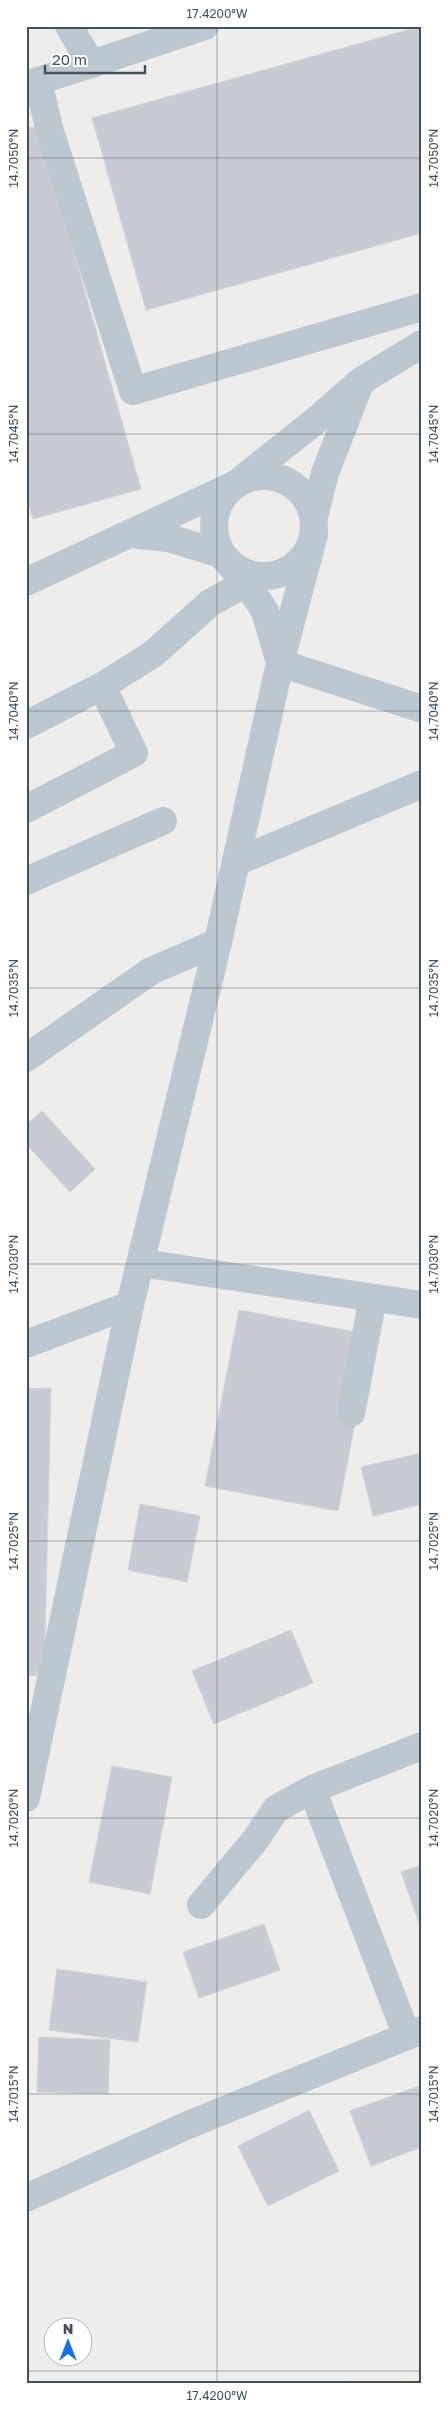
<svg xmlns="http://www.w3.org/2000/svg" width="448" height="2409" viewBox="0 0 448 2409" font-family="'Golos Text',sans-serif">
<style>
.sand{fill:#f2eadc}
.building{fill:#c9cbd2;stroke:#d0d3d8}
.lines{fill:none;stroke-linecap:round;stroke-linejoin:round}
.minor{stroke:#bcc7cf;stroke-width:28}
.ticks{fill:none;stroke:#44505a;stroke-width:1;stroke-opacity:0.45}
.neatline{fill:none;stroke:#44505a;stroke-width:2}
.ticks-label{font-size:12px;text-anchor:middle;fill:#44505a}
</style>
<rect width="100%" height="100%" fill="#efecec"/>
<!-- sand -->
<path class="sand" d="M422,2379V2383H283Z"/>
<!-- building -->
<g class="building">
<path d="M422,26V233L146,310L92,118Z"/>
<path d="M38,126L141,489L33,519L26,496V129Z"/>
<path d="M42,1111L95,1169L70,1192L26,1144V1125Z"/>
<path d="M239,1310L372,1335L338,1511L205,1486Z"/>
<path d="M51,1388L44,1676L26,1675V1389Z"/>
<path d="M422,1453V1504L373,1516L361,1467Z"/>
<path d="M140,1504L200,1516L187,1582L128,1570Z"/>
<path d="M291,1630L313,1683L214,1724L192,1671Z"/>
<path d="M112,1766L172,1777L150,1894L89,1882Z"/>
<path d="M422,1865V1931L401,1872Z"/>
<path d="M264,1924L280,1970L199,1998L183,1952Z"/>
<path d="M57,1969L147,1982L138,2042L49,2030Z"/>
<path d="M39,2037L110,2040L108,2094L37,2092Z"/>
<path d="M422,2085V2147L371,2166L350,2111Z"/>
<path d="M309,2110L339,2171L268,2206L238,2146Z"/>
</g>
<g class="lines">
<!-- minor -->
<g class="minor">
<path d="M69,26L91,64L205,26"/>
<path d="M38,81L49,128L133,391L422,307"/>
<path d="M26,85L91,64"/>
<circle cx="264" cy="526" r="50"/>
<path d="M314,517L325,473L359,386"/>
<path d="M129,534L169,538L221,554L246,583L265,611L280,663"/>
<path d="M26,582L236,484L314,422L361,381L422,344"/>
<path d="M280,663L422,709"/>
<path d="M26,725L102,686L153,654L210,603L246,583"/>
<path d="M26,809L134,753L102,686"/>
<path d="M236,862L422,784"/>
<path d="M26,881L163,821"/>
<path d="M26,1058L151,971L218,942"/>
<path d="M142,1263L422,1305"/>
<path d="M26,1344L130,1305"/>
<path d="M351,1413L373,1298"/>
<path d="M312,1789L407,2036"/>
<path d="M26,1798L130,1305L218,942L280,663L314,535"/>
<path d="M201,1905L256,1839L276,1809L312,1789L422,1746"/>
<path d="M26,2198L188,2125L422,2030"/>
</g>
</g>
<!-- ticks -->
<path class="ticks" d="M217,26V2383M26,158H422M26,434H422M26,711H422M26,988H422M26,1264H422M26,1541H422M26,1818H422M26,2094H422M26,2371H422"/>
<!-- border -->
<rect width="448" height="2409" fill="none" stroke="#ffffff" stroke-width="55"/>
<!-- north arrow -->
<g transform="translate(68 2342)"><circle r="24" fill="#ffffff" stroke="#b4b9bd"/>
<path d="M0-4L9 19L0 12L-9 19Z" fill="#1570e0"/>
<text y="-8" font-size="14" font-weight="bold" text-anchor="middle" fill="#44505a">N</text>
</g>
<!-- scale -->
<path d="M45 65v8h100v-8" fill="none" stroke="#44505a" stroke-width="2.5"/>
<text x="52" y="65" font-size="15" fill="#44505a" stroke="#ffffff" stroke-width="4" paint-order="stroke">20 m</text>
<rect x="28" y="28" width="392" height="2354" class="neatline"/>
<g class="ticks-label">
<text x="217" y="18">17.4200°W</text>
<text transform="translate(14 158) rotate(-90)" y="4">14.7050°N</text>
<text transform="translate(434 158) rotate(-90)" y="4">14.7050°N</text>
<text transform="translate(14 434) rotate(-90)" y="4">14.7045°N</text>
<text transform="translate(434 434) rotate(-90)" y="4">14.7045°N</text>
<text transform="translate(14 711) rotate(-90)" y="4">14.7040°N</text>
<text transform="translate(434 711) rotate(-90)" y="4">14.7040°N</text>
<text transform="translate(14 988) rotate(-90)" y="4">14.7035°N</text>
<text transform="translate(434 988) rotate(-90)" y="4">14.7035°N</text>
<text transform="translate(14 1264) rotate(-90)" y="4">14.7030°N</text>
<text transform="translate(434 1264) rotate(-90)" y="4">14.7030°N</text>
<text transform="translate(14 1541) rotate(-90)" y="4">14.7025°N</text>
<text transform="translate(434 1541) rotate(-90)" y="4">14.7025°N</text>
<text transform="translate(14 1818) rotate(-90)" y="4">14.7020°N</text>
<text transform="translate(434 1818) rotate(-90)" y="4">14.7020°N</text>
<text transform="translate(14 2094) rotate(-90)" y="4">14.7015°N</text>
<text transform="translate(434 2094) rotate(-90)" y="4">14.7015°N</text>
<text x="217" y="2400">17.4200°W</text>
</g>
</svg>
